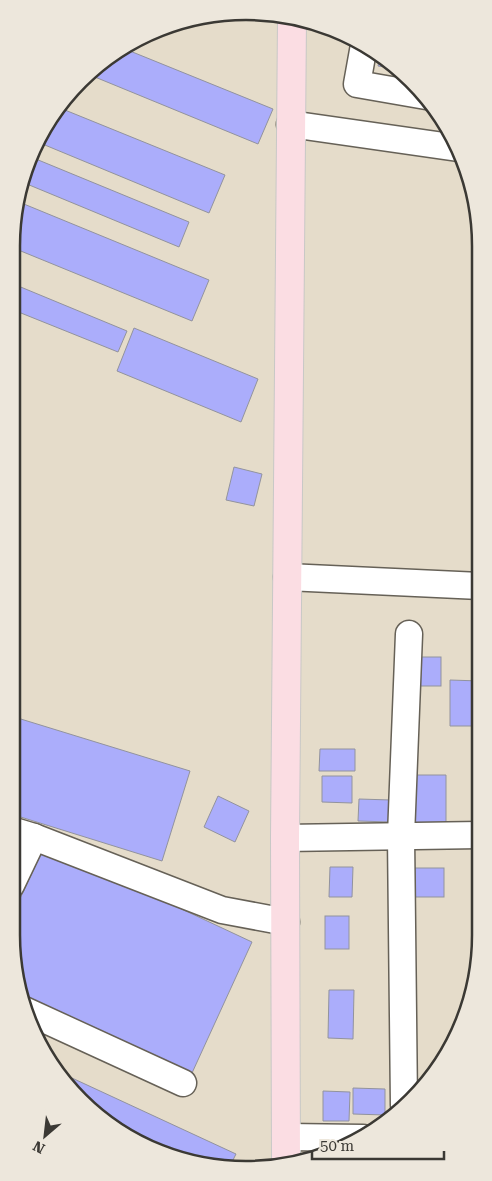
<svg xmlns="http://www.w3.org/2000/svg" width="492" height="1181" viewBox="0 0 492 1181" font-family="'Roboto Serif',serif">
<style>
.built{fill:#e5dcca}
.building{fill:#abadfb;stroke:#92939d}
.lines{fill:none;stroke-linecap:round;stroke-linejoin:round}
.minor-casing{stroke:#666157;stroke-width:29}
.major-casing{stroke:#c8c8c6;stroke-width:30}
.minor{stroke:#fff;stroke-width:26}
.major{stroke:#fbdde3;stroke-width:28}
.rim{fill:none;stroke:#3b3934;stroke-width:2.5}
</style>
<rect width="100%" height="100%" fill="#ede7dc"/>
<!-- built -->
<path class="built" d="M231,12L322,24L377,51L423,91L457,142L479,215L481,935L468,1011L423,1090L363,1138L277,1168L200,1165L129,1138L69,1090L24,1011L11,935V246L24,170L70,91L142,35Z"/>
<!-- building -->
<g class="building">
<path d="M125,49L273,109L258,144L90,75Z"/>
<path d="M380,54L397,69L378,66Z"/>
<path d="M60,108L225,175L209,213L40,143Z"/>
<path d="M31,157L189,222L179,247L22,182L24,170Z"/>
<path d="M19,202L209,280L192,321L11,247Z"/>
<path d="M11,283L127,331L118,352L11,309Z"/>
<path d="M134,328L258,379L241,422L117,371Z"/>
<path d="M234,467L262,474L254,506L226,500Z"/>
<rect x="420" y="657" width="21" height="29"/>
<path d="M450,680L480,681V726H450Z"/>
<path d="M11,716L190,771L162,861L11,814Z"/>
<path d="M320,749H355V771H319Z"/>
<path d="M414,775H446V827H413Z"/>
<path d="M322,776H352V803L322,802Z"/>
<path d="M218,796L249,811L235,842L204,827Z"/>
<path d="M359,799L391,800V822L358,821Z"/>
<path d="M45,845L252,942L192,1073L21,994L11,935V918Z"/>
<path d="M330,867H353L352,897H329Z"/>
<rect x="413" y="868" width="31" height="29"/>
<rect x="325" y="916" width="24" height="33"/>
<path d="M329,990H354L353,1039L328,1038Z"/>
<path d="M59,1072L236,1154L230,1166L200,1165L129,1138L69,1090Z"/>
<path d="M353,1088L385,1089V1115L353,1114Z"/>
<path d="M323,1091L350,1092L349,1121H323Z"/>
</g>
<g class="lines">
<!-- minor casing -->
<g class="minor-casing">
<g id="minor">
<path d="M364,45L357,84L426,96"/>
<path d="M290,124L458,148"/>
<path d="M287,577L480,586"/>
<path d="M11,830L34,837L222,910L286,922"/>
<path d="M285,838L480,835"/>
<path d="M11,885L34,837"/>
<path d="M24,1010L183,1083"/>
<path d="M404,1105L401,836L409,634"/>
<path d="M287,1137L363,1138"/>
</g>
</g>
<!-- major casing -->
<g class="major-casing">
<path id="major" d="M286,1165L285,838L292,20"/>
</g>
<!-- minor -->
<use href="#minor" class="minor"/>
<!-- major -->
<use href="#major" class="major"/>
</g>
<!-- crop -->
<path d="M0 0H492V1181H0ZM246 20H246A226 226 0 0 1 472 246V935A226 226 0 0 1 246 1161H246A226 226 0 0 1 20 935V246A226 226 0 0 1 246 20Z" fill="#ede7dc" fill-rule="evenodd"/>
<path class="rim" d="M246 20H246A226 226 0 0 1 472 246V935A226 226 0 0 1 246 1161H246A226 226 0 0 1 20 935V246A226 226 0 0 1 246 20Z"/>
<!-- north arrow -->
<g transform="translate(45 1136) rotate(208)" stroke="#ede7dc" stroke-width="4" paint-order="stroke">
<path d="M0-4L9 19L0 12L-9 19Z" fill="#3b3934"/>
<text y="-8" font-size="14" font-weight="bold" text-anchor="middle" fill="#3b3934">N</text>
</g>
<!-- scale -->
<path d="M312 1151v8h132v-8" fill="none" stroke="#3b3934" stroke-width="2.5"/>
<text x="320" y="1151" font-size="15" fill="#3b3934" stroke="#ede7dc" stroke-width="4" paint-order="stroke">50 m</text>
</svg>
